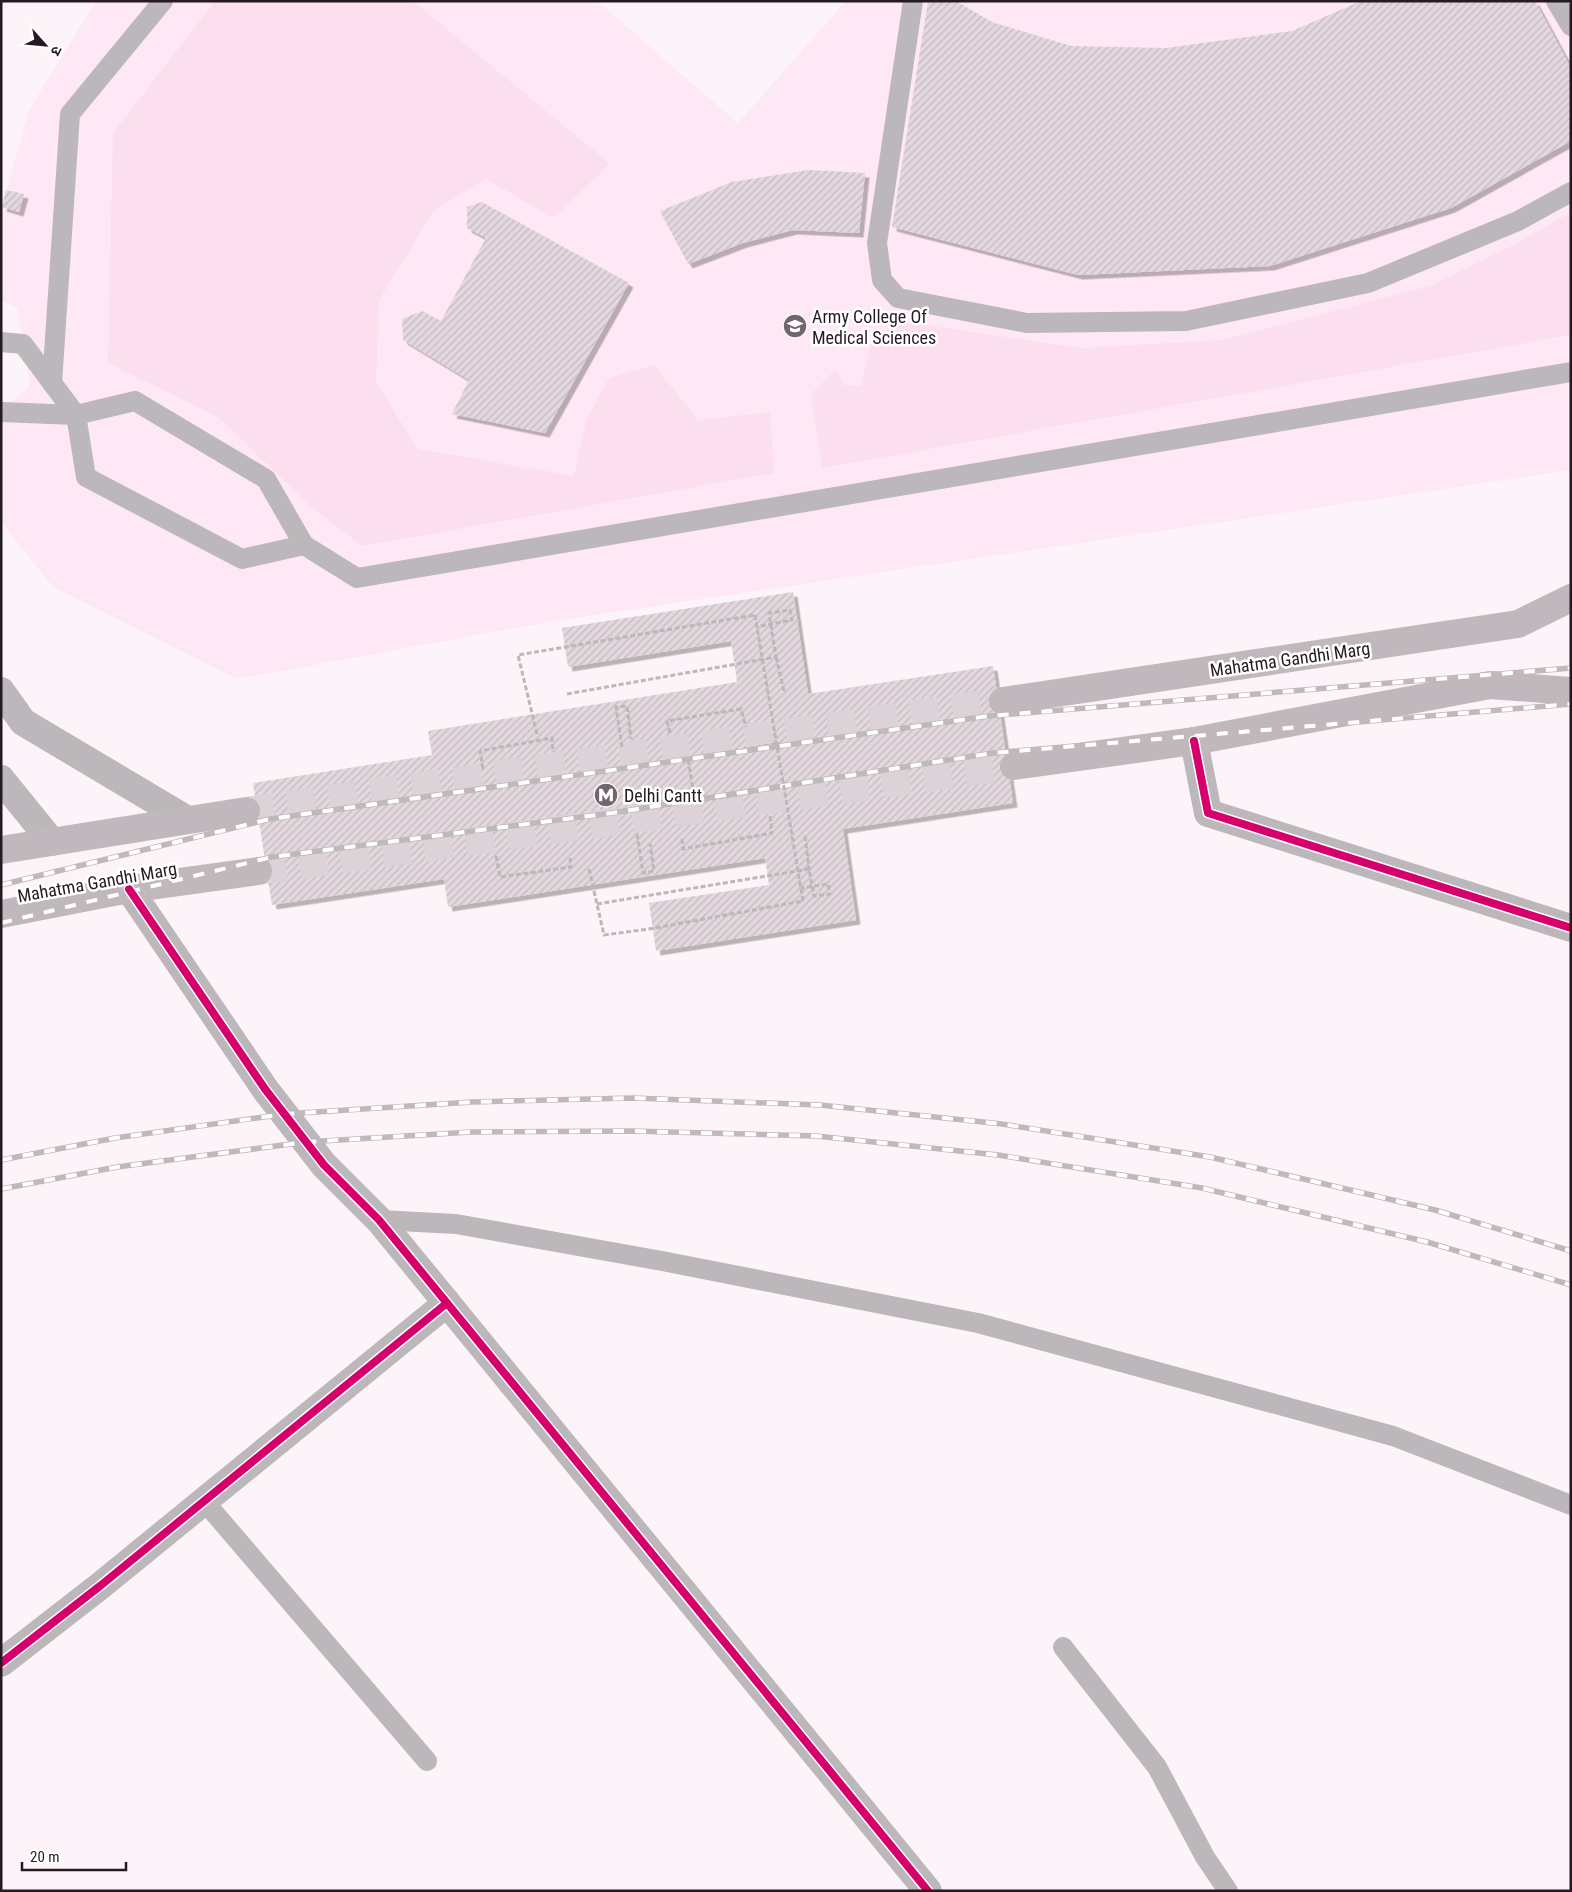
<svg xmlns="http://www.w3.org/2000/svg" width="1572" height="1892" viewBox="0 0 1572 1892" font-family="'Roboto Condensed','Noto Sans Devanagari',sans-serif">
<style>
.built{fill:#fee8f5}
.green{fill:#fbdfef}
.building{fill:url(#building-hatch);filter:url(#shadow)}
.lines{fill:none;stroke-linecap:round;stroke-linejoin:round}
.primary-tunnel{stroke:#dcd3d8;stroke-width:28;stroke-dasharray:28 14;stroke-linecap:butt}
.path{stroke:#bcb7ba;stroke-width:3;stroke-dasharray:5 2.5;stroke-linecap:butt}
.service{stroke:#bcb7ba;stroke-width:20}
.minor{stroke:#bcb7ba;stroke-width:28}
.tertiary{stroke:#bcb7ba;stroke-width:28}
.primary{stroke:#c0b8bc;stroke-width:28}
.rail-casing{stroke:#bfb8bc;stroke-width:5.5}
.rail{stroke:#fff;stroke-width:4;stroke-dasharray:11;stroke-linecap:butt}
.path-bridge{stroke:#bcb7ba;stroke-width:3;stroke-dasharray:5 2.5;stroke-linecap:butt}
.cycleway-casing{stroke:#fff;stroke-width:11}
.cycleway{stroke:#d6006c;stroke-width:8}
.labels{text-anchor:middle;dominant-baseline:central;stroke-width:5;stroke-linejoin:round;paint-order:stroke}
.poi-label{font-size:18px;fill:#261a22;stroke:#fff;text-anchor:start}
.street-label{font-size:18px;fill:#261a22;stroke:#fff}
</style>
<defs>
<pattern id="building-hatch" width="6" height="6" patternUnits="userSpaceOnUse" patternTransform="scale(1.25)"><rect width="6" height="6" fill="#e3d8de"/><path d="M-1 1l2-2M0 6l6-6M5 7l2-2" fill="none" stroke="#c3b9be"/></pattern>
<filter id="shadow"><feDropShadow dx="4.5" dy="4.5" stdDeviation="0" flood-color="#0004"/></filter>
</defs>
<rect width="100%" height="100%" fill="#fcf4f8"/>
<!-- built -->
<path class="built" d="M96,1H597L738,123L846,1H1571V470L554,621L237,679L53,587L1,522V410L30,386L17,308L1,300V210L29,110Z"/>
<!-- green -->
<g class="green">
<path d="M215,1H413L610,164L553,218L486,179L434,210L379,300L376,382L418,449L574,476L586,421L609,378L654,365L698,420L770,412L774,473L362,546L315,510L218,417L108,363L113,133Z"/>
<path d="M1571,212V335L822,468L811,394L836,369L844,385L861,386L872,341L897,321L1081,348L1222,340L1430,286L1518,243Z"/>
</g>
<!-- building -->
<g class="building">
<path d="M928,1H956L992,22L1071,46L1166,48L1292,31L1361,1H1535L1571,68V141L1451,208L1270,266L1078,275L892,227Z"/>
<path d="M809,170L865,173L859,233L793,230L743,243L688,264L660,211L732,182Z"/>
<path d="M6,190L24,194L19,212L2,207Z"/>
<path d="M482,202L629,283L545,433L452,414L469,380L403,340L402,319L422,311L441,321L486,238L467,228V207Z"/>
<path d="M793,592L808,694L993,666L1013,803L843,829L856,920L656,951L649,903L769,885L765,858L448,907L444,879L272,905L253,783L432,755L428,731L737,682L731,641L568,667L562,628Z"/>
</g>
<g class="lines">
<!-- primary-tunnel -->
<g class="primary-tunnel">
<path d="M246,811L1003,701"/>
<path d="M258,871L1014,766"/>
</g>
<!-- path -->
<g class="path">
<path d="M776,657L784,691"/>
<path d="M567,694L776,657L769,613L790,610L792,620L756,627"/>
<path d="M670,733L667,721L741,709L746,727"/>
<path d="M537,734L518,655L755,615"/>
<path d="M776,744L688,759L695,802L784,787"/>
<path d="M622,747L616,707L627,706L631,739"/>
<path d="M483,769L480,751L552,738L553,752"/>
<path d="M637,834L643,873L654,871L650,844"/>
<path d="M805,836L809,869"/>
<path d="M682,839L683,849L772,833L770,815"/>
<path d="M496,856L500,877L571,867L570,858"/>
<path d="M589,869L604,935L649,929L803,901"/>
<path d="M597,904L809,869L814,896L830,894L828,884L801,888"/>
</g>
<!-- service -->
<g class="service">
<path d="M913,1L877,243L882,280L898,298L1027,323L1186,321L1368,283L1518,221L1571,192"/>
<path d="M1556,1L1571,26"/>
<path d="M1,342L23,344L76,415L135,401L266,479L304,545"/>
<path d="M52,383L70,114L163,1"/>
<path d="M1,412L76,415L86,477L242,559L304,545L357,578L1571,372"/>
<path d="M379,1220L456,1224L662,1261L978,1323L1393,1436L1571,1505"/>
<path d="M204,1501L427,1761"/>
<path d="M1063,1647L1157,1767L1205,1857L1228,1891"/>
</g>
<!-- minor -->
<g class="minor">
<path d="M1194,741L1208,813L1571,928"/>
<path d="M129,889L265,1089L324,1165L379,1220L928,1891"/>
<path d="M1,1663L100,1586L447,1303"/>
</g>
<!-- tertiary -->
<g class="tertiary">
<path d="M1,691L23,722L186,819"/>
<path d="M1,779L52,842"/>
</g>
<!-- primary -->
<g class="primary">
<path d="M1003,701L1518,624L1571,598"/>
<path d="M1014,766L1194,741L1490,685L1571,691"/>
<path d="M1,850L246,811"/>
<path d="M1,914L129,889L258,871"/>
</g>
<!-- rail casing -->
<g class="rail-casing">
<g id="rail">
<path d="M1,885L270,819L989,716L1571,668"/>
<path d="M1,923L272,857L612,813L993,753L1571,704"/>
<path d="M1,1160L115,1138L285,1114L472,1102L633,1098L820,1105L1002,1124L1210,1157L1435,1210L1571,1251"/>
<path d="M1,1189L117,1167L306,1142L472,1132L631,1131L816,1136L998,1155L1202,1188L1427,1242L1571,1285"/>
</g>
</g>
<!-- rail -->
<use href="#rail" class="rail"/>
<!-- path-bridge -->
<path class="path-bridge" d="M755,615L803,901"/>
<!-- cycleway casing -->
<g class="cycleway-casing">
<g id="cycleway">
<path d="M1194,741L1208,813L1571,928"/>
<path d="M129,889L265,1089L324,1165L379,1220L928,1891"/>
<path d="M1,1663L100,1586L447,1303"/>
</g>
</g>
<!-- cycleway -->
<use href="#cycleway" class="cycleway"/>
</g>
<!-- icons -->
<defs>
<g id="university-disc" transform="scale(1.25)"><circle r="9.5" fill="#71666d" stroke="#fff"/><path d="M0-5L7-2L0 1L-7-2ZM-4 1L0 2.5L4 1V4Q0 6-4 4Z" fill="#fff"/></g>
<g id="metro-disc" transform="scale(1.25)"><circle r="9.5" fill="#71666d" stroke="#fff"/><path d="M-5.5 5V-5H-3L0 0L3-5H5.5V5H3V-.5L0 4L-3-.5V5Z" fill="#fff"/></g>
</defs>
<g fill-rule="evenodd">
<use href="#university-disc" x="795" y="326"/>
<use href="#metro-disc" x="606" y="795"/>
</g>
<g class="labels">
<!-- poi labels -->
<g class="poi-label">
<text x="812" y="316">Army College Of<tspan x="812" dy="21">Medical Sciences</tspan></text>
<text x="624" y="795">Delhi Cantt</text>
</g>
<!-- street labels -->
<g class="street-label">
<text transform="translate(1290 659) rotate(-8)">Mahatma Gandhi Marg</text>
<text transform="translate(97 882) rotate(-10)">Mahatma Gandhi Marg</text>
</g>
</g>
<!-- border -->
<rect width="1572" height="1892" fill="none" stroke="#261a22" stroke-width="5"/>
<!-- north arrow -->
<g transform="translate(45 45) rotate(117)" stroke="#ffffff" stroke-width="4" paint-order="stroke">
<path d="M0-4L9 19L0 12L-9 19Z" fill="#261a22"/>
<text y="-8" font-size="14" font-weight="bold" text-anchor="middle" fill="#261a22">उ</text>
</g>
<!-- scale -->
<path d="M22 1862v8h104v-8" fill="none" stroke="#261a22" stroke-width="2.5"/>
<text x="30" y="1862" font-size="15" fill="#261a22" stroke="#ffffff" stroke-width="4" paint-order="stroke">20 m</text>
</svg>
